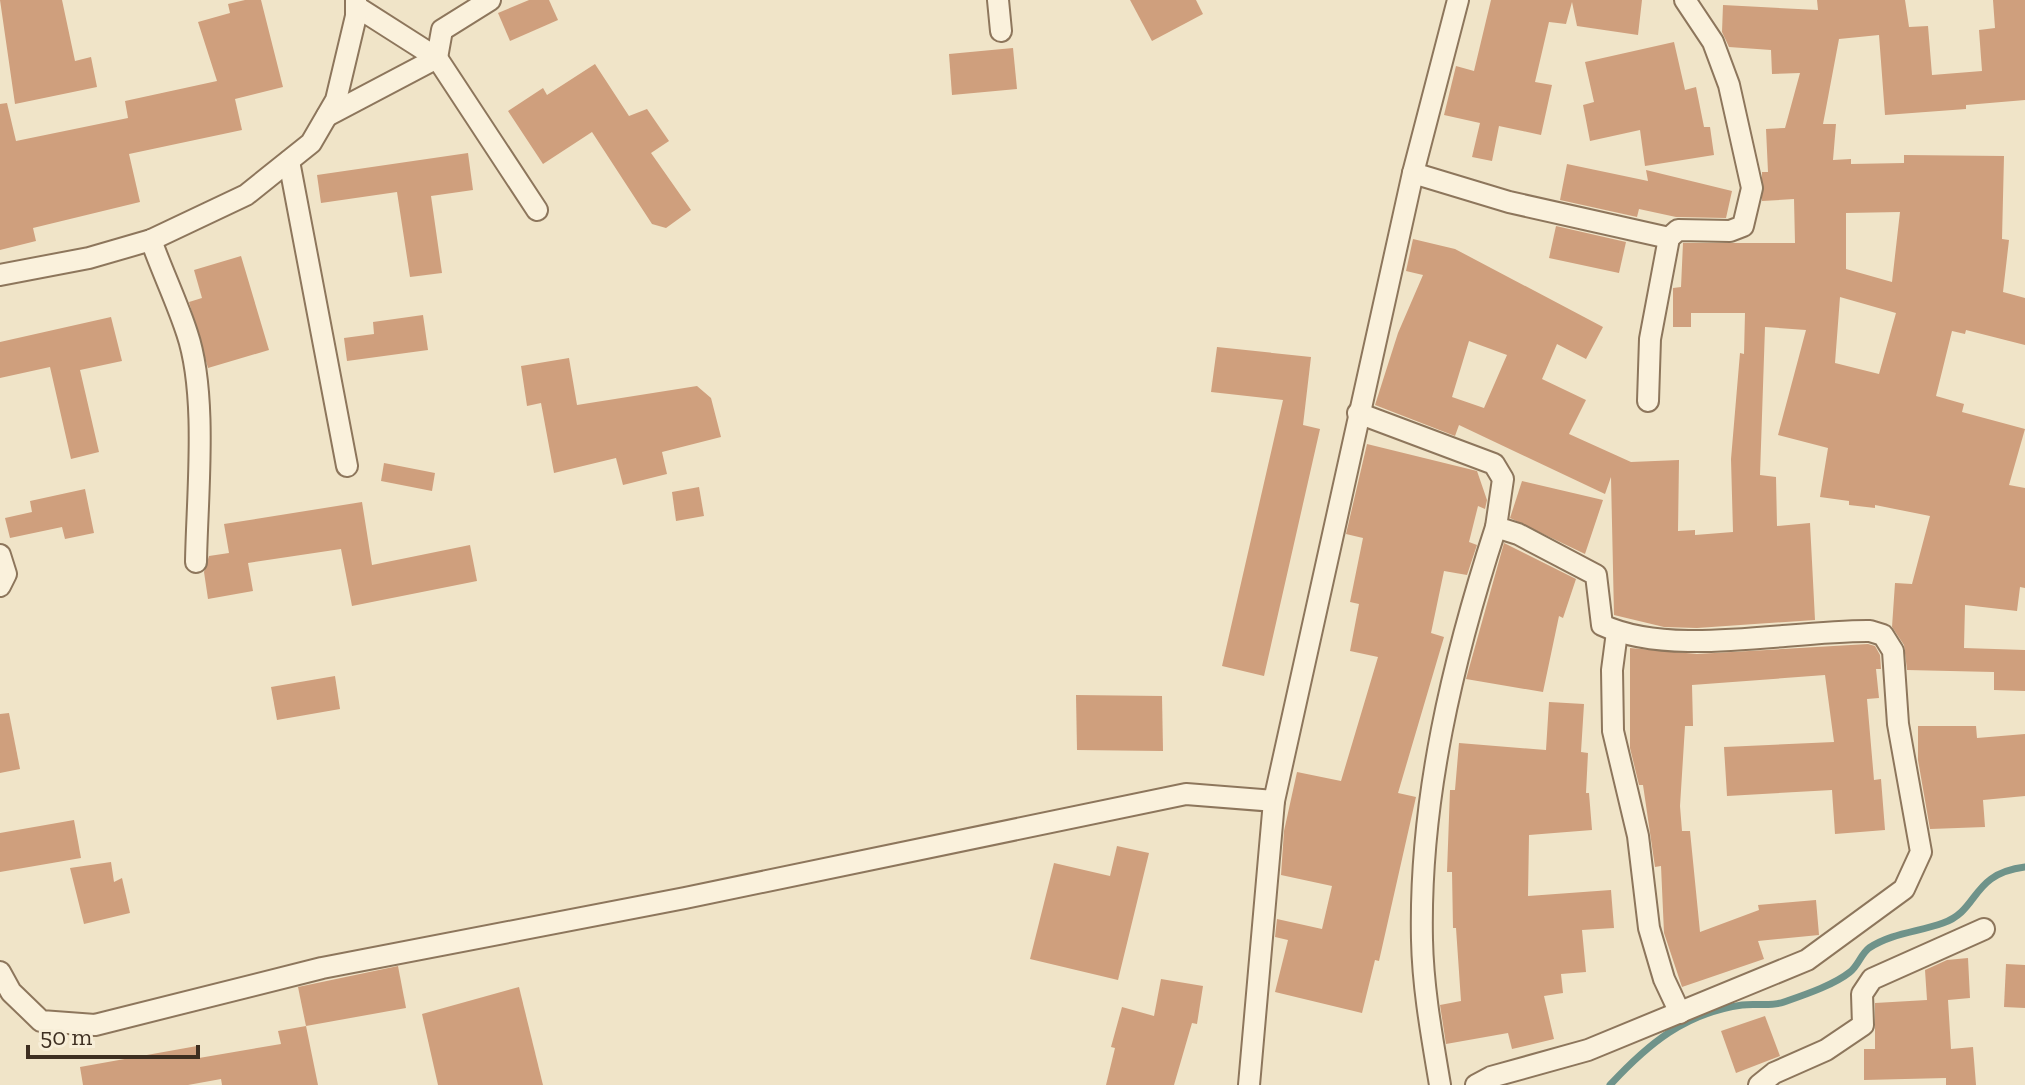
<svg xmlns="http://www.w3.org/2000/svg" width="2025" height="1085" viewBox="0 0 2025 1085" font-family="'Zilla Slab',serif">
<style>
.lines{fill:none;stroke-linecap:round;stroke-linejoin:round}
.stream{stroke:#6f938a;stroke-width:7}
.building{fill:#cf9f7d;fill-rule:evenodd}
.minor-casing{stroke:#8d765c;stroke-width:24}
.minor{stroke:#faf1dc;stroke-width:20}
</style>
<rect width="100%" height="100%" fill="#f0e4c8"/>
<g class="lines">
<!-- stream -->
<path class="stream" d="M1610,1085C1648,1044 1685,1013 1742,1005C1756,1003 1771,1007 1784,1002C1804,995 1834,985 1850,972C1858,966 1861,954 1869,948C1892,933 1918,932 1943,923C1980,910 1970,874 2025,867"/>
</g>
<!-- building -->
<g class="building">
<path d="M0,0H62L75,61L91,57L97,87L15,104Z"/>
<path d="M245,0H261L283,87L235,99L242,130L129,154L140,202L33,228L36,241L0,250V104L7,103L16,141L128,118L125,101L217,81L198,22L230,13L228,4Z"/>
<path d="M529,0H549L558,20L510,41L498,13Z"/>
<path d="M1130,0H1196L1203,14L1152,41Z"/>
<path d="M1491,0H1642L1638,35L1577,26L1572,2L1566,24L1549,22L1535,82L1552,85L1541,135L1499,126L1492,161L1472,157L1480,123L1444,115L1456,66L1474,71Z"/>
<path d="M1817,0H1905L1909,27L1928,26L1932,75L1982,71L1979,30L1995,28L1993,0H2025V100L1966,105V109L1885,115L1879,35L1839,39L1823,124H1836L1833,160L1851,159V164L1904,163V155L2004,156L2002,239L2009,240L2003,292L2025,298V345L1966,330L1965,334L1952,331L1936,396L1964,404L1962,412L2025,429L2009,485L2025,488V588L2020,587L2017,611L1965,605L1964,648L2025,650V691L1994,690V672L1907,670L1904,645L1892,627L1895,583L1912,584L1930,516L1875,505V508L1849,505V501L1820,497L1828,448L1778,435L1806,330L1765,327L1760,475L1776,477L1777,526L1810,523L1815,620L1697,628L1664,627L1614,615L1611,477L1605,494L1459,425L1455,436L1375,405L1398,333L1423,275L1406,271L1413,239L1455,249L1603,327L1586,359L1557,344L1542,379L1586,400L1569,434L1631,462L1679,460L1678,531L1695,530V535L1733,532L1731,459L1740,353L1744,354L1745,313H1691V327H1673V288L1681,287L1683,243H1795L1794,199L1762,201V172H1768L1766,129L1785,128L1800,73L1772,74L1771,50L1729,47L1722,32L1723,5L1818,10ZM1900,212L1892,282L1846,269V213ZM1840,297L1896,313L1879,374L1835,363ZM1469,341L1507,355L1484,408L1452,397Z"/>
<path d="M1674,42L1685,90L1696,87L1704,127H1710L1714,155L1645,166L1640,130L1590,141L1583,105L1594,102L1585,62Z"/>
<path d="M1013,48L1017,89L952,95L949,54Z"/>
<path d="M595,64L629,116L647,109L669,141L651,153L691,210L666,228L652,224L592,132L543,164L508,111L543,88L547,95Z"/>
<path d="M468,153L473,190L431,196L442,273L410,277L397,192L321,203L317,175Z"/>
<path d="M1567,164L1648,181L1646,170L1732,191L1726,218L1676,217L1639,209L1637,217L1560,200Z"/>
<path d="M1556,226L1626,242L1619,273L1549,258Z"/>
<path d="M241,256L269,350L208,368L189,302L202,298L194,270Z"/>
<path d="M423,315L428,350L347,361L344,338L374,334L373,322Z"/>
<path d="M111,317L122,361L80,370L99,452L71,459L50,367L0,378V342Z"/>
<path d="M1217,347L1311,357L1303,425L1320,429L1264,676L1222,666L1283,400L1211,392Z"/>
<path d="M569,358L577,405L697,386L711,398L721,437L662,452L667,474L623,485L616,458L554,473L541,403L527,406L521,366Z"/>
<path d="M1367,444L1477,471L1487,500L1485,509L1478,506L1469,542L1477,545L1467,575L1444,571L1431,633L1444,637L1398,793L1416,797L1379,961L1375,960L1362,1013L1275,992L1288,940L1275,937L1277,919L1322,929L1332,886L1281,875L1284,831L1297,772L1341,781L1378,657L1350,651L1359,604L1350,602L1363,538L1346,534Z"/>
<path d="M384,463L435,473L432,491L381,481Z"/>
<path d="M1522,481L1603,500L1585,554L1510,518Z"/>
<path d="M699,487L704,516L676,521L672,492Z"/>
<path d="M85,489L94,533L65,539L62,527L10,538L5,518L32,512L30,501Z"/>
<path d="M362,502L372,565L470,545L477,581L352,606L341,549L248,563L253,591L208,599L204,572L209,556L229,553L224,524Z"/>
<path d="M1504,543L1576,579L1563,618L1559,616L1543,692L1466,679Z"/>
<path d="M1868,644L1875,646L1880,655L1881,669H1876L1879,698L1867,699L1874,780L1881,779L1885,830L1835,834L1832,790L1727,796L1724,747L1834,742L1825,675L1692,685L1693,726H1685L1680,806L1682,831H1690L1700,932L1759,910L1758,905L1816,900L1819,935L1758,941L1764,959L1682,987L1664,933L1661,866L1655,867L1643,785H1639L1630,748V648L1697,654Z"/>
<path d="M335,676L340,709L277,720L271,687Z"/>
<path d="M1076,695L1162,696L1163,751L1077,750Z"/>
<path d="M1549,702L1584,704L1581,752L1588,753L1586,793H1589L1592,830L1529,835L1528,896L1611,890L1614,928L1582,930L1586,972L1561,974L1563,993L1544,996L1554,1039L1512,1049L1508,1033L1446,1044L1440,1005L1461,1001L1456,928H1453L1452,872H1447L1450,790H1455L1459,743L1546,750Z"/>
<path d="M9,713L20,769L0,773V714Z"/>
<path d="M1918,726H1976L1977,738L2025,734V796L1983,800L1985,827L1930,829L1918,760Z"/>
<path d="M74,820L81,858L0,872V833Z"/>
<path d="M1117,846L1149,853L1118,980L1030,959L1054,863L1110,876Z"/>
<path d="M111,862L114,882L122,878L130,913L84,924L70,868Z"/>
<path d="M1968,958L1970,998L1948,1000L1951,1049L1973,1047L1976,1085H1946V1078L1864,1080V1049H1875V1003L1927,1000L1925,970L1947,960Z"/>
<path d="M2006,964L2025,965V1008L2004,1007Z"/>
<path d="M398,966L406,1008L306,1026L298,987Z"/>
<path d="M1161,979L1203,986L1197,1024L1192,1023L1174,1085H1106L1115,1048L1111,1047L1122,1007L1154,1016Z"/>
<path d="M519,987L543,1085H438L422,1014Z"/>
<path d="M1765,1016L1780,1056L1736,1073L1721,1031Z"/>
<path d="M306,1026L318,1085H222L221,1079L188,1085H83L80,1067L197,1046L199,1058L281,1044L278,1031Z"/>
</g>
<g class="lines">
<!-- minor casing -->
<g class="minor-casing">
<g id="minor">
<path d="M998,0L1001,31"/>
<path d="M357,7L437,58L537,210"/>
<path d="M437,58L442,30L490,0"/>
<path d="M327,116L437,58"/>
<path d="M289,161L347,466"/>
<path d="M1413,173L1509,202L1669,238"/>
<path d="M151,240C162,271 177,302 187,333C208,395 197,496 196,562"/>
<path d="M0,275L89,258L151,240L246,195L311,143L336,100L356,16V0"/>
<path d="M1648,401L1650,339L1669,238L1678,230L1730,231L1743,226L1752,188L1729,85L1713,42L1685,0"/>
<path d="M1358,413L1494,464L1503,479L1496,527L1518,534L1596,575L1602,625C1673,658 1790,630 1870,631L1883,635L1893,651L1898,724L1921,852L1904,889L1807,960L1588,1050L1491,1077L1476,1085"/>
<path d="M0,555L6,574L0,586"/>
<path d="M1617,632L1612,670L1613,731L1638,836L1649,928L1664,979L1680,1013"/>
<path d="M0,972L11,992L41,1021L95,1025L322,968L685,898L1186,794L1274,801"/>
<path d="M1249,1085L1274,801L1413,173L1458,0"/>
<path d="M1440,1085C1432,1037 1423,989 1422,940C1419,800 1453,659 1496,527"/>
<path d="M1759,1085L1774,1073L1826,1050L1863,1025L1862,994L1872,979L1984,929"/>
</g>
</g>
<!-- minor -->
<use href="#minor" class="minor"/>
</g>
<!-- scale -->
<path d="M28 1045v12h170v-12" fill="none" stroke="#3d2e20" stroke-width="4"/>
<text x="40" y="1045" font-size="24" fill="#3d2e20" stroke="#f7eed8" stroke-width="6" paint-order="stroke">50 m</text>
</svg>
